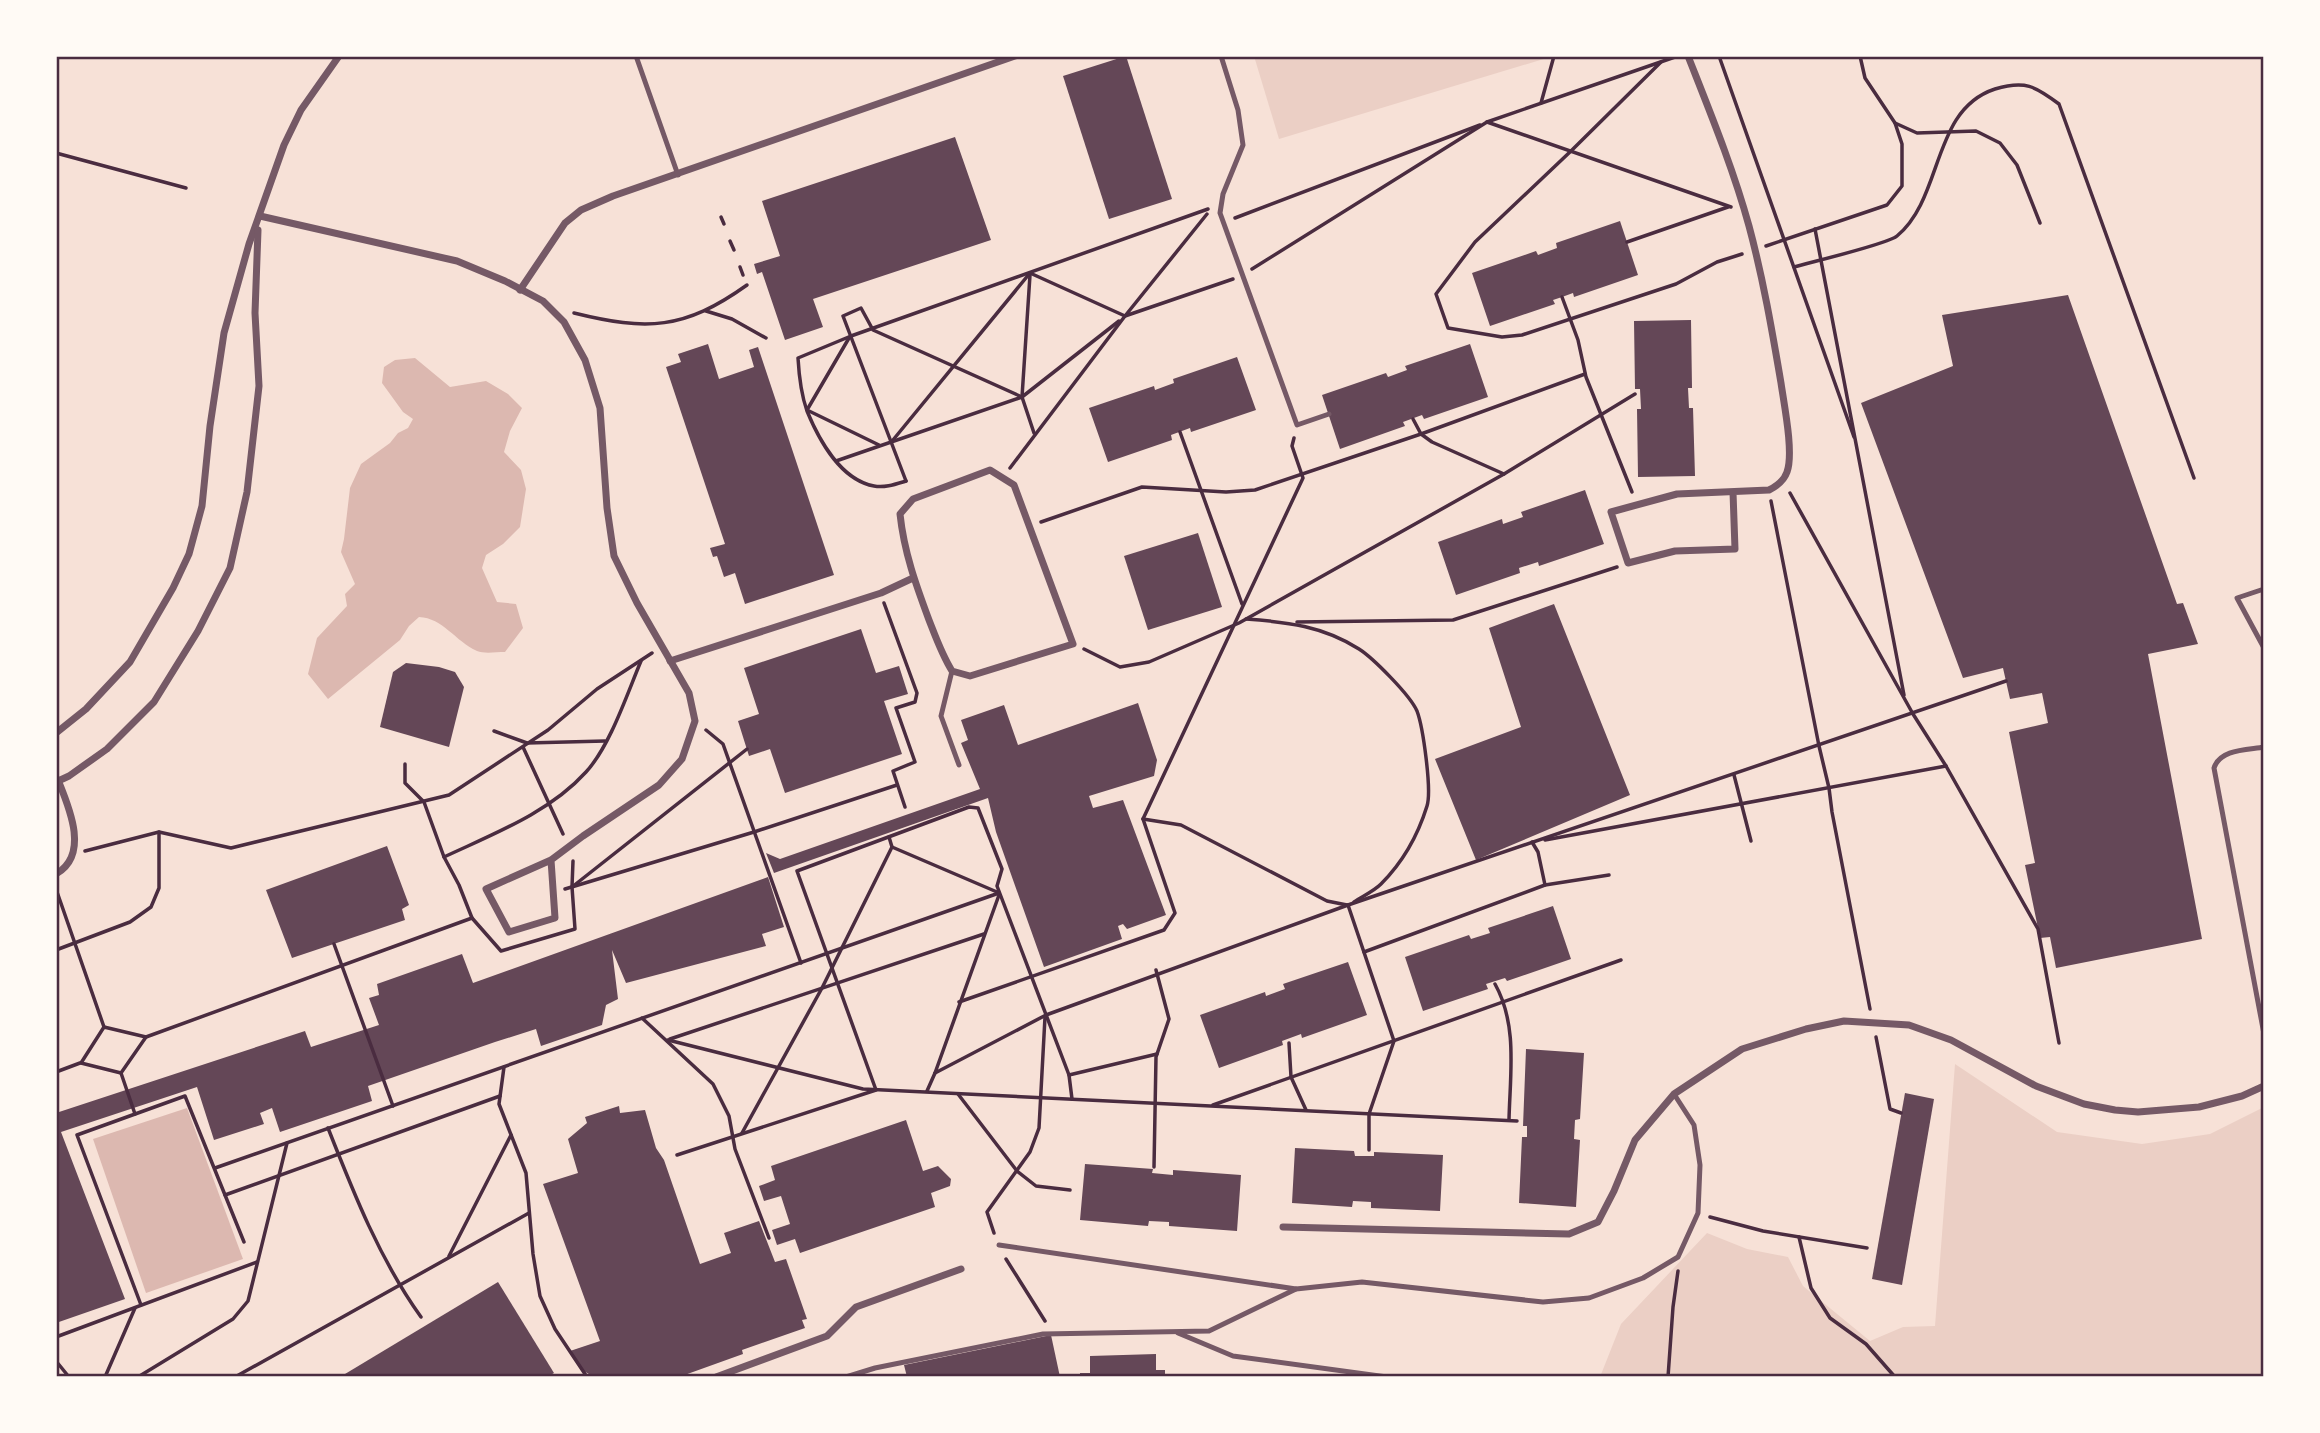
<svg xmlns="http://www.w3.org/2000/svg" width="2320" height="1433" viewBox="0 0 2320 1433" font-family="'Fira Sans Condensed',sans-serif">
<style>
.green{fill:#ebcfc5}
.water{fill:#dcb8b0}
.building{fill:#644757}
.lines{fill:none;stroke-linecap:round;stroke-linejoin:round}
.path{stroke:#4a2c40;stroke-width:3.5}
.service{stroke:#755966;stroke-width:5}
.minor{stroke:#755966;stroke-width:7}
.neatline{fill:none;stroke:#4a2c40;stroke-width:2.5}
</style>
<rect width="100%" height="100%" fill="#f7e1d7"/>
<!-- green -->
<g class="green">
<path d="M1254,56H1547V58L1279,139Z"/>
<path d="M1955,1064L2057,1132L2142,1144L2210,1134L2264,1107V1377H1600L1621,1324L1707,1233L1747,1249L1788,1257L1803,1286L1870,1341L1903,1327L1935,1326Z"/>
</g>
<!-- water -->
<g class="water">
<path d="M415,358L450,387L486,381L508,394L522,408L510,431L504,452L521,470L526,489L520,527L503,544L486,555L482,568L497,602L516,604L523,628L505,652C496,652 484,654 477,651C455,641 443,618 419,617L409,626L400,640L328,699L308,674L317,638L347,606L345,594L355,584L341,552L344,539L350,488L361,464L390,443L398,433L408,428L413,419L403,412L382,383L384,367L395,360Z"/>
<path d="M187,1108L243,1259L146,1293L93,1139Z"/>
</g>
<!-- building -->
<g class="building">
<path d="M1126,56L1172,199L1109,219L1063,76Z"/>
<path d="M955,137L991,240L813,299L823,327L785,340L762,272L757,274L754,264L780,256L762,201Z"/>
<path d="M1620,221L1638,275L1574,297L1573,293L1562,297L1553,300L1555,304L1490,326L1472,273L1536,251L1538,255L1557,248L1556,243Z"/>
<path d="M2068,295L2177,604L2183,603L2198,644L2148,654L2202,939L2056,968L2050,937L2040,938L2025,865L2035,863L2009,732L2048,723L2042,693L2010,699L2003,668L1963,678L1861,403L1953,366L1942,315Z"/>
<path d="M1691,320L1692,388H1688L1689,408H1693L1695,476L1638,477L1637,409H1641L1640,389H1635L1634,321Z"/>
<path d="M708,344L719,379L754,367L749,350L758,347L834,575L745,604L735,573L724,577L717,556L713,557L710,548L725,544L666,367L681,362L678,354Z"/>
<path d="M1470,344L1488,397L1424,419L1422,415L1403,422L1405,426L1340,449L1322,395L1386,373L1388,377L1407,370L1405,366Z"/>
<path d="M1237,357L1256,410L1191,432L1190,428L1171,435L1172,440L1108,462L1089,408L1154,386L1155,390L1174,383L1173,379Z"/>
<path d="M1585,490L1604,544L1539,566L1538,562L1519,568L1520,573L1456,595L1438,542L1502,519L1503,524L1523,517L1521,512Z"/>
<path d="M1198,533L1222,607L1148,630L1124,556Z"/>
<path d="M1554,604L1630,795L1476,860L1435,759L1521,727L1489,628Z"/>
<path d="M861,629L876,673L899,666L908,694L884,701L902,754L785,793L770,749L749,756L738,721L759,714L744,668Z"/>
<path d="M406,663L439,667L455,672L464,687L449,747L380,727L393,672Z"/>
<path d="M1138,703L1157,760L1154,776L1089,796L1093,808L1123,800L1166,915L1127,929L1123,924L1118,926L1122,939L1044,967L996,832L988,798L774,873L766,853L780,859L980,789L961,743L968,740L961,720L1004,705L1018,745Z"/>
<path d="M387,846L409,905L402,909L405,920L292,958L266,890Z"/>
<path d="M768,877L784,927L762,934L766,946L626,983L612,950L618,999L606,1005L602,1025L541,1046L536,1029L495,1042L368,1086L372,1101L280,1132L272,1108L260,1113L264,1124L214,1140L197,1087L61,1132L125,1299L56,1323V1113L305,1031L311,1047L379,1025L369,998L379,995L377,984L462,954L473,983Z"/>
<path d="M1553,906L1571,959L1507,981L1505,978L1486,984L1488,989L1423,1011L1405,957L1469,935L1471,939L1490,933L1488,928Z"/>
<path d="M1348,962L1367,1015L1302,1038L1301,1034L1282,1041L1283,1045L1219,1068L1200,1015L1265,992L1266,996L1285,989L1283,984Z"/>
<path d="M1526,1049L1584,1053L1580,1119L1575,1120L1574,1139L1580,1140L1576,1207L1519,1203L1522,1137H1527V1126H1523Z"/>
<path d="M1905,1093L1934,1099L1902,1285L1872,1279Z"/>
<path d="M619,1106L620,1113L645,1110L656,1148L664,1160L700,1264L731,1253L724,1233L759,1221L775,1262L786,1259L807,1319L802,1320L805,1328L742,1350L743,1354L679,1377H594L582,1370L570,1351L600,1341L543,1184L578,1173L568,1139L587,1123L585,1117Z"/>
<path d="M906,1120L923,1171L938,1166L951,1179L950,1186L931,1193L935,1207L800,1253L795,1239L777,1245L772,1230L790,1224L781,1196L764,1201L759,1186L775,1180L771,1166Z"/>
<path d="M1295,1148L1354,1151L1355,1156H1374V1152L1443,1155L1440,1211L1371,1208V1202L1353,1201L1352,1207L1292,1203Z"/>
<path d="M1085,1164L1153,1169L1152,1173L1173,1175V1170L1241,1175L1237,1231L1169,1226V1222L1149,1221L1148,1226L1080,1220Z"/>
<path d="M498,1282L554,1373L547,1377H340Z"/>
<path d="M1051,1335L1060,1377H907L904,1365Z"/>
<path d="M1156,1354V1370H1165V1377H1080V1373H1090V1356Z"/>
</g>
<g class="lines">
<!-- path -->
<g class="path">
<path d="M1719,56L1854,437"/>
<path d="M1860,56L1865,78L1895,123L1917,133L1976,131L2000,143L2017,165L2040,223"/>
<path d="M1661,62L1571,151L1475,242L1436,294L1448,328L1502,337L1522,335L1676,284L1717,262L1742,254"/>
<path d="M1541,103L1554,56"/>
<path d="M1487,122L1675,57"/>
<path d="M56,153L186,188"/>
<path d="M721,217L724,224"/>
<path d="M1235,218L1480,125"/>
<path d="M1815,229L1904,695"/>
<path d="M730,241L734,250"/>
<path d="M1627,242L1728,207"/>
<path d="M1766,246L1887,205L1902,186V144L1895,123"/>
<path d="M740,267L743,275"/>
<path d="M1794,267C1811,262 1888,244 1897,236C1944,197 1931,110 1995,89C2025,80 2035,86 2059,104L2194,478"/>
<path d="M1252,269L1487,122L1731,207"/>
<path d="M1030,273L1125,316L1233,279"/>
<path d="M1562,297L1578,340L1586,377L1632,492"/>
<path d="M706,311L732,319L766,338"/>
<path d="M574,313C647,331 684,330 747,285"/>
<path d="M849,338L807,410L879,445"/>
<path d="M1022,397L1030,275"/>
<path d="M1413,419L1421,434L1432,442L1504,474"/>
<path d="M1180,432L1242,604"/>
<path d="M1294,438L1292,446L1303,478L1143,819L1181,825L1327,901L1347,905"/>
<path d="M893,440L1030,273"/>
<path d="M836,461L1022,397L1119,321"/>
<path d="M1010,468L1125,316L1207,214"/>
<path d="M906,481C896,484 885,488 874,486C841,480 819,440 807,411C801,394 799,376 798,358L851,336L1208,209"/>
<path d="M906,481L843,316L861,308L873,330L1022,397L1034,433"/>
<path d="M1790,493L1913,714L1946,766L2038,929L2059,1043"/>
<path d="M1771,501L1819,746L1829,788L1832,812L1870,1009"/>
<path d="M1041,522L1142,487L1226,492L1255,490L1421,434L1585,374"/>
<path d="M884,603L917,693L915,702L896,708L915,762L893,771L905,807"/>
<path d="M1246,619C1287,622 1323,626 1359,649C1373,658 1410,695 1417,711C1423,727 1432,790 1427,806C1418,835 1402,863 1381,884C1374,891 1363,896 1354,902"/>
<path d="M1297,622L1453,620L1617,567"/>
<path d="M1084,649L1120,667L1149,662L1239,623L1504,474L1635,394"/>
<path d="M706,730L723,744L801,963"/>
<path d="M494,731L527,743L605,741"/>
<path d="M523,747L563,834"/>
<path d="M405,764V783L424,802L444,857L459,885L472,918"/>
<path d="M1734,775L1751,841"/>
<path d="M1545,840L1946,766"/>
<path d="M1534,842H1532L1538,852L1545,885"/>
<path d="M892,847L997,892"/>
<path d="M85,851L159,832L231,848L449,795L548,730L597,689L652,653"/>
<path d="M444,857C493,834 549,813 586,772C610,746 627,694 641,661"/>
<path d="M572,887L573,861"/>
<path d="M56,889L104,1027"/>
<path d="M565,889L754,832L897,785"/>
<path d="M1348,905L1394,1041L1369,1114V1150"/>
<path d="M334,944L393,1106"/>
<path d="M56,950L130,922L151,907L159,888V832"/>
<path d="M1364,952L1545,885L1609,875"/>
<path d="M1495,984C1518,1025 1510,1074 1509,1120"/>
<path d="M959,1002L1164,930L1175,913L1143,819"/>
<path d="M642,1018L713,1084L729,1116L735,1149L769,1238"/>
<path d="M104,1027L146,1037L121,1073L81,1063Z"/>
<path d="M146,1037L472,918L501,951L575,929L572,887L747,749"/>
<path d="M1876,1037L1890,1109L1901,1113"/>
<path d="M670,1039L984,934"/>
<path d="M668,1040L863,1089L1517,1121"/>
<path d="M1289,1043L1291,1077L1306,1110"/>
<path d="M504,1067L499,1104L526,1173L533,1254L540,1296L555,1329L587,1377"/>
<path d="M56,1072L80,1063"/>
<path d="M121,1073L135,1114"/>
<path d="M935,1073L1046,1015L1348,905L2006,681"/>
<path d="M1069,1075L1157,1054"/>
<path d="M927,1091L935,1073L999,895"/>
<path d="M958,1094L1017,1171L1036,1186L1070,1190"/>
<path d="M1213,1105L1621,960"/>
<path d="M328,1128C354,1194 380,1260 421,1317"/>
<path d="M742,1133L822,988L892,847L889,837"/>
<path d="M677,1155L876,1090L797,871L969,807L978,808L1002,869L997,886L1069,1075L1072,1099"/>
<path d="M1154,1167L1156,1057L1169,1019L1156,970"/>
<path d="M215,1168L999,893"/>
<path d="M225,1195L500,1096"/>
<path d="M1710,1217L1763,1231L1867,1248"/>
<path d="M994,1233L987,1212L1030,1152L1039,1128L1045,1017"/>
<path d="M1799,1237L1811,1288L1830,1318L1866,1344L1895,1377"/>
<path d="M449,1256L511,1135"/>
<path d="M1006,1259L1045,1321"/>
<path d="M141,1305L77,1135L185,1096L244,1242"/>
<path d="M56,1337L257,1262"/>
<path d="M56,1361L69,1377"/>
<path d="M105,1377L135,1308"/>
<path d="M138,1377L233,1319L248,1301L287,1143"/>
<path d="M235,1377L529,1213"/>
<path d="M1668,1377L1673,1307L1678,1271"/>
</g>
<!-- service -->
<g class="service">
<path d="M636,56L678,175"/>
<path d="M1221,56L1238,110L1243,145L1223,194L1220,213L1297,425L1329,414"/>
<path d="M2264,589L2237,598L2264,648"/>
<path d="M952,671L941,716L959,765"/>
<path d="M2264,747C2247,750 2220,749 2214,768L2264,1034"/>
<path d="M999,1245L1296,1289"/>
<path d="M1178,1333L1233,1356L1387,1377"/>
<path d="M846,1377L875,1368L1043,1334L1209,1331L1296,1289L1362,1282L1543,1302L1589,1298L1643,1278L1678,1257L1698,1213L1700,1165L1694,1125L1674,1094"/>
</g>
<!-- minor -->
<g class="minor">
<path d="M1688,56C1710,112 1733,168 1749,226C1763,278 1772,330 1781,383C1784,404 1794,453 1787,472C1784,481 1777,486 1769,490L1677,494L1611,512L1628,563L1675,551L1735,549L1733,492"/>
<path d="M260,216L457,261L505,281L543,301L564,322L585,360L600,408L607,508L614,556L637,603L689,693L695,721L682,759L659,785L583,836L551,860L486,889L509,932L555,918L551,860"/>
<path d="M520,290L565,223L581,210L613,196L1015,56"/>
<path d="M990,470L1014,485L1073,644L970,676L952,671C942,655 936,638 929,620C916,585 904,552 900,514L913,499Z"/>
<path d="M670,661L881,593L913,578"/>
<path d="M56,733L86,709L130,662L173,588L189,554L202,506L210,426L224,333L249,244L284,145L301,110L339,56"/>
<path d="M56,782L69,776L107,749L154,702L198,631L230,568L247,492L259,386L255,313L258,230"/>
<path d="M56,874C90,855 69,807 58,780"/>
<path d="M1283,1227L1569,1234L1598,1222L1614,1191L1635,1140L1674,1094L1742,1049L1806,1029L1844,1021L1909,1025L1951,1040L2036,1086L2084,1104L2115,1110L2138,1112L2199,1107L2242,1096L2264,1086"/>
<path d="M716,1377L827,1336L856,1307L961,1269"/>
</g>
</g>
<!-- border -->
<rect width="2320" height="1433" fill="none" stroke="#fffaf5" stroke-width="116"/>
<rect x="58" y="58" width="2204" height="1317" class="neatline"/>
</svg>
